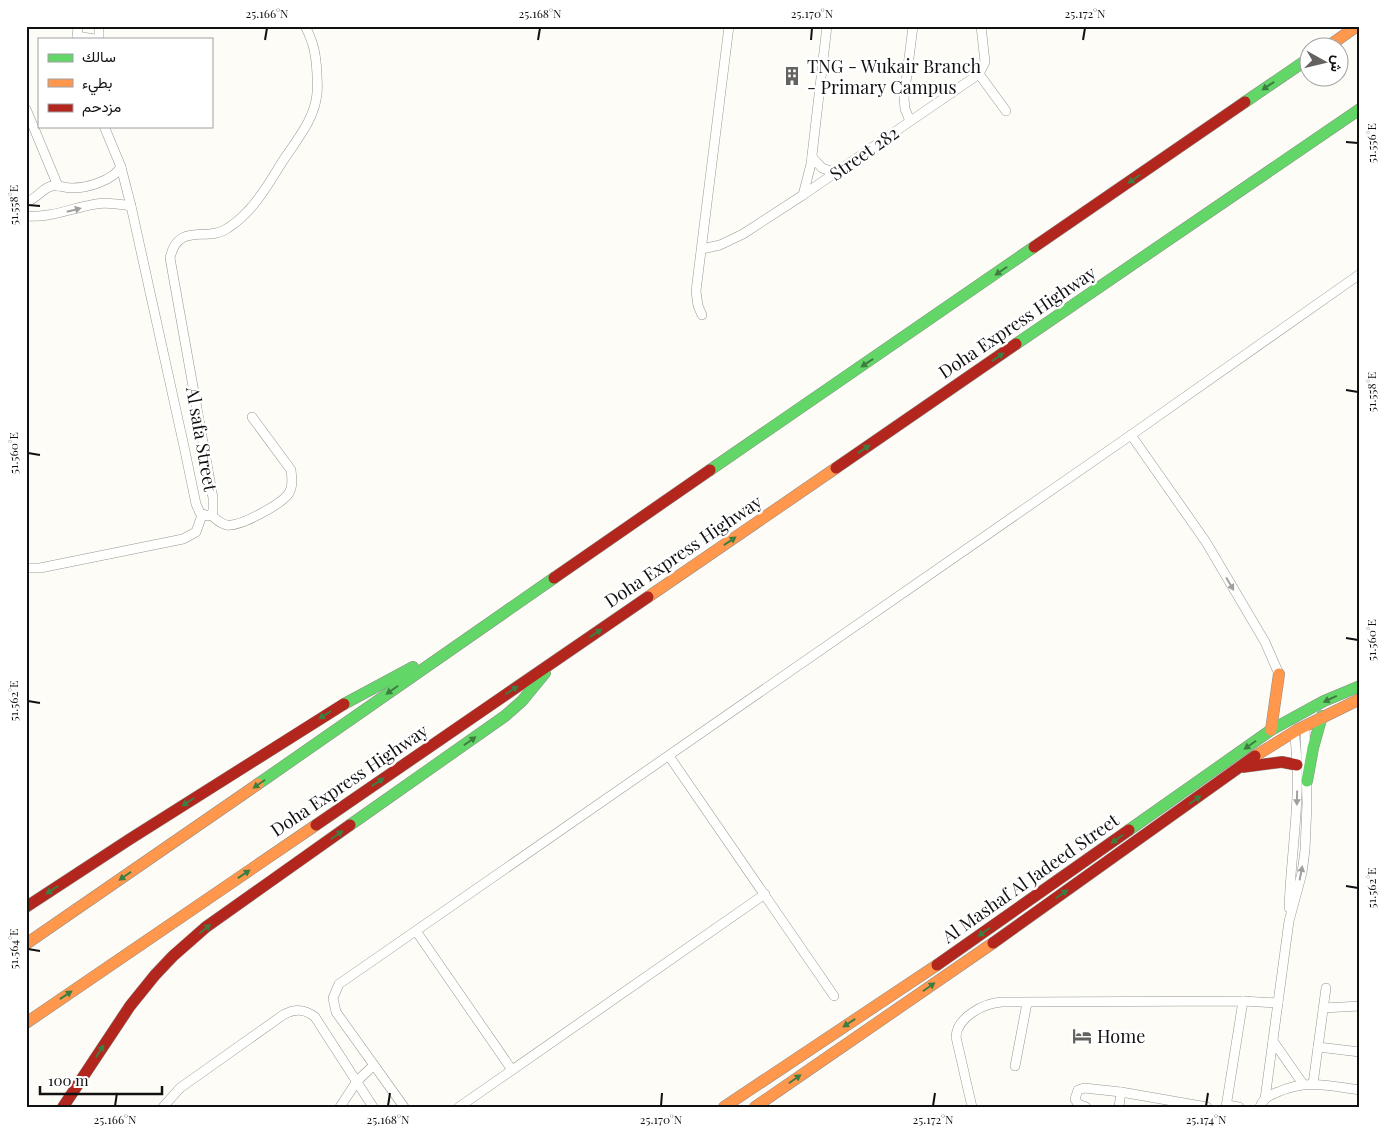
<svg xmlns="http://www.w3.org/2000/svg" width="1386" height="1133" viewBox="0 0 1386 1133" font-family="'Playfair Display',Vazirmatn,serif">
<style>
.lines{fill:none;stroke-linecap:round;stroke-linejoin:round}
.street-casing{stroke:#979795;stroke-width:10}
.fast-casing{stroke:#8e8d8b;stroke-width:12}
.slow-casing{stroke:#8e8d8b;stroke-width:12}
.jam-casing{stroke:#8e8d8b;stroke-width:12}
.street{stroke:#fffffe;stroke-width:9}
.fast{stroke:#63d668;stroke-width:11}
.slow{stroke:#ff974d;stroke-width:11}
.jam{stroke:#b3261e;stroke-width:11}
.oneway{fill:#3e7d41}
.oneway2{fill:#a0a09f}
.ticks{fill:none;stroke:#111;stroke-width:2}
.labels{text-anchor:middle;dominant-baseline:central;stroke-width:5;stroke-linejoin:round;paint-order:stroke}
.poi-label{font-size:18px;fill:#111;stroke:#fff;text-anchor:start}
.street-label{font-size:18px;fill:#111;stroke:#fff}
.neatline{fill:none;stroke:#111;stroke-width:2}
.ticks-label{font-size:12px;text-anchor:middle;fill:#111}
</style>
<rect width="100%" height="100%" fill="#fdfcf7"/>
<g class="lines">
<!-- street casing -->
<g class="street-casing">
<g id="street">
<path d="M77,36L94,39"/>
<path d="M77,39L78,26"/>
<path d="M99,39V26"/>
<path d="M979,74L1006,111"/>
<path d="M26,109L58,186"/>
<path d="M910,121L905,109L904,98L913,26"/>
<path d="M104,126L121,167L131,206L185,451L196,504L200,513L208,516L213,512V498L170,258C178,221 207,243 228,228C251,213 265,190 279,167C293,144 315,121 317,93C318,87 317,80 317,74C316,55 314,43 305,26"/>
<path d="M812,157L822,168L836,173"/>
<path d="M803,195L811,164L827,26"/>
<path d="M26,202C37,199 42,188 52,186C59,185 65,188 72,188C87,188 112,181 121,167"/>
<path d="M26,216C52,218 71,208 96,204C107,202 119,204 131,206"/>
<path d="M702,249L720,245L743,234L803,195L979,74L985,62L981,26"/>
<path d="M702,315L698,306L696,291L729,26"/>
<path d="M1131,435L1206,542L1265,642L1279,674"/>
<path d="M211,515C216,519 220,524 227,525C240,527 282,504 289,493C293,486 292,478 291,470L252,417"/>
<path d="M26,568H40L183,539L196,532L202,515"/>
<path d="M669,756L834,996"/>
<path d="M1289,908C1291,849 1303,791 1294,731"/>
<path d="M416,931L512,1070"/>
<path d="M1323,1008L1360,1006"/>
<path d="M1273,1041L1303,1084"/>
<path d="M1318,1047L1360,1052"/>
<path d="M1015,1066L1027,1003"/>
<path d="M1313,1084L1326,988"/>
<path d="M1121,1092L1207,1107"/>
<path d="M1265,1099L1289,921L1302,873L1305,850L1307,804L1305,725"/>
<path d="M1227,1105L1239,1107"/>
<path d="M163,1107L180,1088L283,1015C295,1008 305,1009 315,1017L373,1107"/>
<path d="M340,1107L357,1081L374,1065"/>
<path d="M404,1107L336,1012L333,998L339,984L1131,435L1360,274"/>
<path d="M459,1107L765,894"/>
<path d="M972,1107L956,1037C957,1017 984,1003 1002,1002L1243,1001L1278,1003"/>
<path d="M1086,1107L1078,1104L1075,1099L1078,1090L1084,1088L1121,1092L1119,1107"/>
<path d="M1226,1107L1243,1001"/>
<path d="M1260,1107C1263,1098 1270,1095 1278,1092C1307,1079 1329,1086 1360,1090"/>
</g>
</g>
<!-- fast casing -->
<g class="fast-casing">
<g id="fast">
<path d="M1245,102L1308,59"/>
<path d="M1016,344L1360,109"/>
<path d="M710,470L1034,247"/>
<path d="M344,704L413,667"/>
<path d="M1307,781L1313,748L1322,716"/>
<path d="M258,784L554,578"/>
<path d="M350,825L505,716L522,701L545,673"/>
<path d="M1129,830L1271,730L1324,701L1360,686"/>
</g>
</g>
<!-- slow casing -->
<g class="slow-casing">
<g id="slow">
<path d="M1326,48L1357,26"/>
<path d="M648,597L836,468"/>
<path d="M1271,730L1279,674"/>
<path d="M1255,756L1297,730L1360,699"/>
<path d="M26,944L258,784"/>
<path d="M26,1023L316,825"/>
<path d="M724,1107L937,965"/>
<path d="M755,1107L993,943"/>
</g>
</g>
<!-- jam casing -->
<g class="jam-casing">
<g id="jam">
<path d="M1034,247L1245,102"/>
<path d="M836,468L1016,344"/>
<path d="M554,578L710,470"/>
<path d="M1243,767L1282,762L1297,765"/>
<path d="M316,825L648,597"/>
<path d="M26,907L130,839L344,704"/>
<path d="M993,943L1255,756"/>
<path d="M937,965L1129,830"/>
<path d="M63,1107L130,1006L155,975L173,956L206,927L350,825"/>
</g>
</g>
<!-- street -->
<use href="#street" class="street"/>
<!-- fast -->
<use href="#fast" class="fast"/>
<!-- slow -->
<use href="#slow" class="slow"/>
<!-- jam -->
<use href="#jam" class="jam"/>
</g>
<!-- one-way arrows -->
<defs><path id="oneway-solid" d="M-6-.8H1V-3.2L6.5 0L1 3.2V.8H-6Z" transform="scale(1.25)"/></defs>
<g class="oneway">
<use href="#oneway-solid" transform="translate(1268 86) rotate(146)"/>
<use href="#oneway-solid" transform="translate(1134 179) rotate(145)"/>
<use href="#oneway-solid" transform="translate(1001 271) rotate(145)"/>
<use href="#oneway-solid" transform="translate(998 357) rotate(-34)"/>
<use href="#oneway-solid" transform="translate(867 363) rotate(146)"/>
<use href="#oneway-solid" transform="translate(864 449) rotate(-34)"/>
<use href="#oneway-solid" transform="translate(730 541) rotate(-34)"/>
<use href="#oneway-solid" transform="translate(596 633) rotate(-34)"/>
<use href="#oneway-solid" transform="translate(392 690) rotate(145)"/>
<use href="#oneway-solid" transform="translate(512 690) rotate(-34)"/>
<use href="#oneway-solid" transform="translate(1330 699) rotate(155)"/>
<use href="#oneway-solid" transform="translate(325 715) rotate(148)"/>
<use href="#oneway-solid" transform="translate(470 741) rotate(-35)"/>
<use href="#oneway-solid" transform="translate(1250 745) rotate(145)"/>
<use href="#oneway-solid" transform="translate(378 782) rotate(-34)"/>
<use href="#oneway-solid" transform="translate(259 784) rotate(145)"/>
<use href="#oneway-solid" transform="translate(1195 800) rotate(-36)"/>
<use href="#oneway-solid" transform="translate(188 802) rotate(147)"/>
<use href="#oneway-solid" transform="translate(337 835) rotate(-35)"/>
<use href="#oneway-solid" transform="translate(1117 839) rotate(145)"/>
<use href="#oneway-solid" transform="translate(244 874) rotate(-34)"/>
<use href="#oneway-solid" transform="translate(125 876) rotate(145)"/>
<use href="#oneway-solid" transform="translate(52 890) rotate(147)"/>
<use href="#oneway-solid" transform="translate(1062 894) rotate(-35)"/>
<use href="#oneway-solid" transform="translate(205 929) rotate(-39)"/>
<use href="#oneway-solid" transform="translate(984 932) rotate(145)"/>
<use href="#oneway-solid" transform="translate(929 987) rotate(-35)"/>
<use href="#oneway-solid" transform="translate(66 995) rotate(-34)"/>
<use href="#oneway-solid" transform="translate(849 1023) rotate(147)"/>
<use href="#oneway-solid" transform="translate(100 1051) rotate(-57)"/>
<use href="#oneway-solid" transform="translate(795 1079) rotate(-35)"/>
</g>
<g class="oneway2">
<use href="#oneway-solid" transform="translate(74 210) rotate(-14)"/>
<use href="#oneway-solid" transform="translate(1230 584) rotate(59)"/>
<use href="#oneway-solid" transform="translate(1297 798) rotate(91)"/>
<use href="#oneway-solid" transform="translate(1301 873) rotate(-79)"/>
</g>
<!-- ticks -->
<path class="ticks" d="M265,40L267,28M538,40L540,28M811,40L812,28M1083,40L1085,28M1346,142L1358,143M28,205L40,206M1346,390L1358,392M28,453L40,455M1346,638L1358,640M28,701L40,703M1346,886L1358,888M28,949L40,951M115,1106L117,1093M388,1106L390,1093M661,1106L662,1093M933,1106L935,1093M1206,1106L1208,1093"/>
<!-- icons -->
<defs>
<g id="building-bare" transform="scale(1.5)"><path d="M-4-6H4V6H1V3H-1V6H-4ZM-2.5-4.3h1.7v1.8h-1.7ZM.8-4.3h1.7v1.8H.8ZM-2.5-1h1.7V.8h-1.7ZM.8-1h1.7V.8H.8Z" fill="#646362" stroke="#fff" stroke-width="2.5" paint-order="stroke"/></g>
<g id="hotel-bare" transform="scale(1.5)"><path d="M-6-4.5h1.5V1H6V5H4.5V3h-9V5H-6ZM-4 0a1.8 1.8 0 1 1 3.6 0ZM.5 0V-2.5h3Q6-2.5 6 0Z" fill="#646362" stroke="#fff" stroke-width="2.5" paint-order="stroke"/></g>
</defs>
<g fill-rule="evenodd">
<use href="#building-bare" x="792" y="76"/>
<use href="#hotel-bare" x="1082" y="1036"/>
</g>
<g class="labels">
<!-- poi labels -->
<g class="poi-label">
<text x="807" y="66">TNG - Wukair Branch<tspan x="807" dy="21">- Primary Campus</tspan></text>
<text x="1097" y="1036">Home</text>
</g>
<!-- street labels -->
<g class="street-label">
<text transform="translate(864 153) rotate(-35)">Street 282</text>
<text transform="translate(1017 322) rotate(-34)">Doha Express Highway</text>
<text transform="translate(202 439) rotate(80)">Al safa Street</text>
<text transform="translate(683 551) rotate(-34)">Doha Express Highway</text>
<text transform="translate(349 780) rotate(-34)">Doha Express Highway</text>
<text transform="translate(1030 878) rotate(-35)">Al Mashaf Al Jadeed Street</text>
</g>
</g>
<!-- border -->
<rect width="1386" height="1133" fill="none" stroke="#ffffff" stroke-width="55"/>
<!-- legend -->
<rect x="38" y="38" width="175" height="90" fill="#ffffff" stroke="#a0a0a0"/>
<rect x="48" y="54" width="25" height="8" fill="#63d668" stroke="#a0a0a0"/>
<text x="82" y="62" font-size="15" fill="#111111">سالك</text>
<rect x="48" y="79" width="25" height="8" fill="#ff974d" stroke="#a0a0a0"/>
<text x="82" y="88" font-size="15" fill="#111111">بطيء</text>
<rect x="48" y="104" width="25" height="8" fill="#b3261e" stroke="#a0a0a0"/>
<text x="82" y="112" font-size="15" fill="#111111">مزدحم</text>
<!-- north arrow -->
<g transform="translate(1324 62) rotate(98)"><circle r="24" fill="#ffffff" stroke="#a0a0a0"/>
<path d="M0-4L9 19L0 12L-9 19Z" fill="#646362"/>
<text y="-8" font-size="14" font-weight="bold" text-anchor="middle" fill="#111111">ش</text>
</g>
<!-- scale -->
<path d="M40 1086v8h122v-8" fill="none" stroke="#111111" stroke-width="2.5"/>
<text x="48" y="1086" font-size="15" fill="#111111" stroke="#ffffff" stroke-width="4" paint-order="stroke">100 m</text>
<rect x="28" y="28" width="1330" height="1078" class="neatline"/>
<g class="ticks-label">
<text x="267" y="18">25.166°N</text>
<text x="540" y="18">25.168°N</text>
<text x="812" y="18">25.170°N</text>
<text x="1085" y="18">25.172°N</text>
<text transform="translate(1372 143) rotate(-90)" y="4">51.556°E</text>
<text transform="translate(14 205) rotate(-90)" y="4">51.558°E</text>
<text transform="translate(1372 392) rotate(-90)" y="4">51.558°E</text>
<text transform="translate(14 453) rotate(-90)" y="4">51.560°E</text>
<text transform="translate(1372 640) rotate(-90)" y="4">51.560°E</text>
<text transform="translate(14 701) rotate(-90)" y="4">51.562°E</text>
<text transform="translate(1372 888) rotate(-90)" y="4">51.562°E</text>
<text transform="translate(14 949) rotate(-90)" y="4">51.564°E</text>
<text x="115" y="1124">25.166°N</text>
<text x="388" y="1124">25.168°N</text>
<text x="661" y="1124">25.170°N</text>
<text x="933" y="1124">25.172°N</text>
<text x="1206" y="1124">25.174°N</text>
</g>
</svg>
